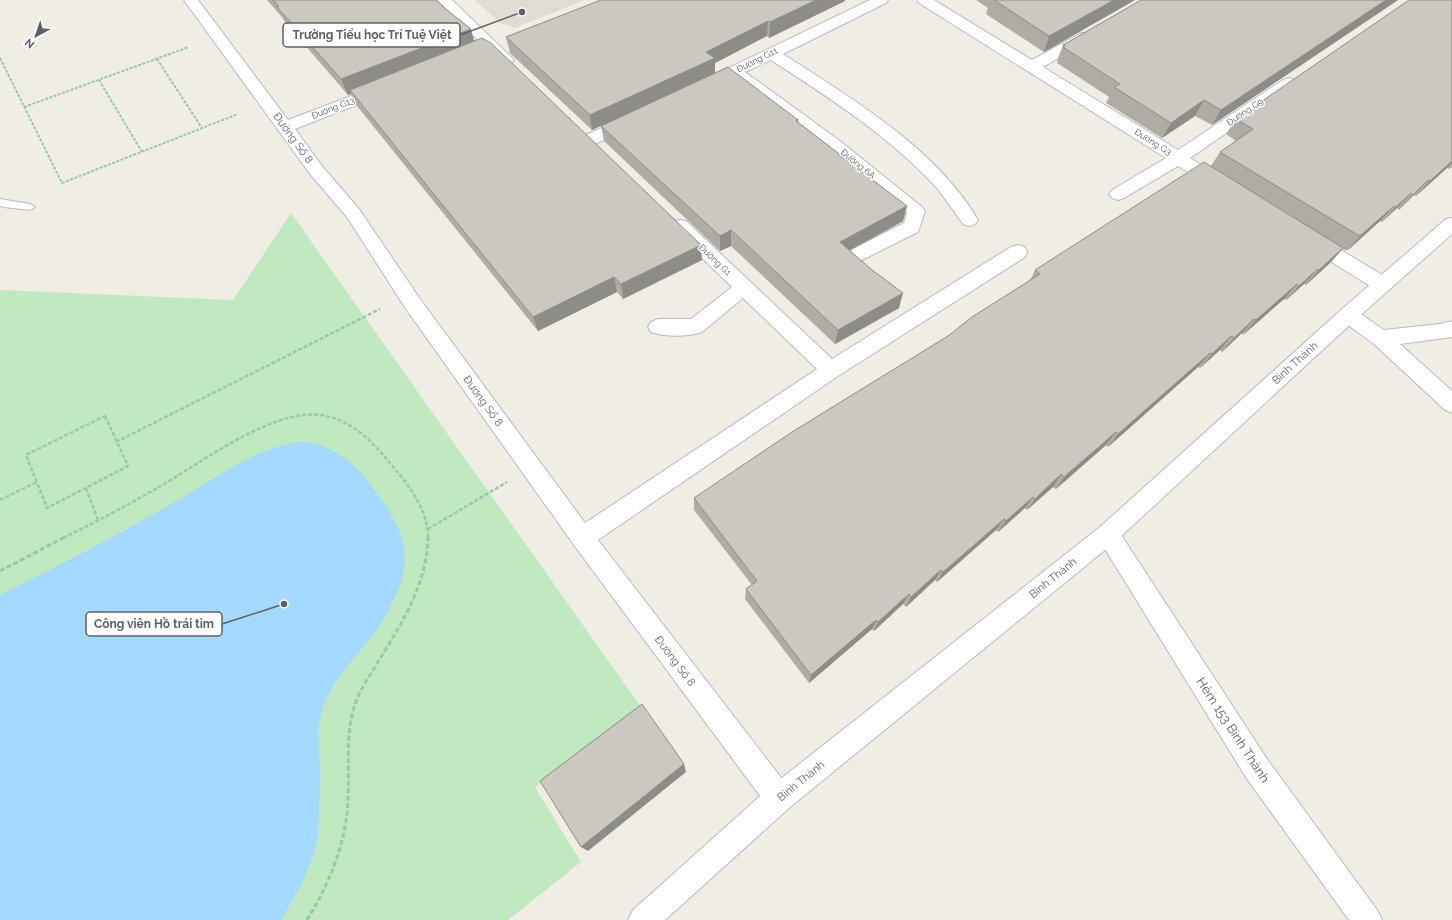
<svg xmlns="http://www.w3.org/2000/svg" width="1452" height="920" viewBox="0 0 1452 920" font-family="Raleway,sans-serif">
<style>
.education{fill:#e0dcd3}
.green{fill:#c0e9bf}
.water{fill:#a5d9ff}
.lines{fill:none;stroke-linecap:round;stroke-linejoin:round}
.lane-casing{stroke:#b7babf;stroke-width:2}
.street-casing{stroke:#b7babf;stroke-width:2}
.secondary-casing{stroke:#b8bbc1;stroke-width:2}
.path-far2{stroke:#98caa6;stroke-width:2;stroke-dasharray:3 1.5;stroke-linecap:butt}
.path-far1{stroke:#98caa6;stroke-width:2.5;stroke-dasharray:4 2;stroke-linecap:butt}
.path{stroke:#98caa6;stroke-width:3;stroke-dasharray:5 2.5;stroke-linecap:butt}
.lane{fill:#fff;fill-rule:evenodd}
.street{fill:#fff;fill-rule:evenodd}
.secondary{fill:#fff;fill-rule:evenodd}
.wall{fill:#afaca6}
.shaded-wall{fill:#8e8c87}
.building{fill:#cbc8c1;stroke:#8e8c87}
.labels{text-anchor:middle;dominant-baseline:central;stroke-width:3;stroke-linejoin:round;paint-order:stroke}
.far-street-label{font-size:9px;fill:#5c6166;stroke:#fff}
.street-label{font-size:11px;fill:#5c6166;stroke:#fff}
.near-street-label{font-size:13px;fill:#5c6166;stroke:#fff}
.leader{fill:none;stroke:#5c6166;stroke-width:1.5}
.callout-dot{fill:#5c6166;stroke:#fff;stroke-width:1.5}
.callout{fill:#fff;stroke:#5c6166;stroke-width:1.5}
.callout-label{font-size:12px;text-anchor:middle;font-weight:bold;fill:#5c6166}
</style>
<rect width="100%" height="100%" fill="#f0ede4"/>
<!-- education -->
<path class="education" d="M475,0H585L515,28L500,23Z"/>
<!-- green -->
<path class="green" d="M291,213L641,707L535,787L581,862L508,920H0V290L233,300Z"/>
<!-- water -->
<path class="water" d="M303,441C334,445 358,466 375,491C387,507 401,527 404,547C409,577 390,612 372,636C353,661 330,682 321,714C316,733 320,751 320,771C319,792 320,813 318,834C314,865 296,895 281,920H0V595C61,565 121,533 180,499C221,475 255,448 303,441Z"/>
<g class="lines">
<!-- lane casing -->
<g class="lane-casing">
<path id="lane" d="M0,199L30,204L35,207L30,210L4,207L0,206Z"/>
</g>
<!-- street casing -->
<g class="street-casing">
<g id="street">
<path d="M184,0H198L288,120L377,86L383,84L389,86L391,89L389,92L295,129L322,166L359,209L420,299L585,523L817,369L743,298L702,332C688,337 665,337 651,332L648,327L651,322L658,319H691L732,287L674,231L671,226L674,221L680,220L686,221L832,359L1011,247L1018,245L1025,247L1027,252L1025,257L838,376L598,540L789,788L793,798L789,808L779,812L769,808L574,545L406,309L347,217L310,174Z"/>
<path d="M437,0H452L511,57L514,60L511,63H501Z"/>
<path d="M870,0H888L886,3L783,54C851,98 936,148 978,220L975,224L969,226L963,224C954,212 946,199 936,187C889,136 828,97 771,60L745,72L840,141L922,207L925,211L918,232L856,263L849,261L847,256L849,251L904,223L907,213L828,149L733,78L714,87L708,89L702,87L700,84L702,81Z"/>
<path d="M917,0H934L1032,60L1081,33H1091L1094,36L1091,39L1043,67L1178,150L1283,80L1289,78L1295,80L1297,83L1295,86L1190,158L1226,180L1229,184L1226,188L1220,190L1214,188L1178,166L1124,198L1118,200L1112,198L1109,194L1112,190L1166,158L919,3Z"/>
<path d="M630,116L636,117L638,121L636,125L595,144L589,145L583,144L581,140L583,136Z"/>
<path d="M1310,233L1316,235L1389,279L1392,284L1389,289L1382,291L1375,289L1304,245L1301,240L1304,235Z"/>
<path d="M1348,308L1355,310L1384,330L1440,324L1452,321V337L1400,344L1452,391V413L1445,410L1374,344L1341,320L1338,315L1341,310Z"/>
<path d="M1108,523L1116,527L1267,759L1377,910L1382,920H1349L1247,779L1100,541L1096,534L1100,527Z"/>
</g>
</g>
<!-- secondary casing -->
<g class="secondary-casing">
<path id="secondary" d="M1452,218V234L1355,320L1116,541L789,808L665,920H628L633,910L769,788L1100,527L1341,310L1446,219Z"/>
</g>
<!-- path-far2 -->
<g class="path-far2">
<path d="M0,58L62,183L238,114"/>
<path d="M157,59L202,128"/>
<path d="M99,80L142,152"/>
<path d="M24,107L189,47"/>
</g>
<!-- path-far1 -->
<g class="path-far1">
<path d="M105,416L128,466L47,508L26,455Z"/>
<path d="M116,442L380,309"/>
<path d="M86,488L98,520"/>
<path d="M0,500L37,482"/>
<path d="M428,529L507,482"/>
<path d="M63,538C96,522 128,505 159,487C201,463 271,409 320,415C349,418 372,441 389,462C407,483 428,508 428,538"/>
</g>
<!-- path -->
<g class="path">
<path d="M0,571L65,537"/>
<path d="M307,920C329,884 346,844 348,801C350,767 344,731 357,699C362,686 371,674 378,662C402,623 427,584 428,537"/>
</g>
<!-- lane -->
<use href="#lane" class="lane"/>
<!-- street -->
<use href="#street" class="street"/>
<!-- secondary -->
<use href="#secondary" class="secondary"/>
</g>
<!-- wall -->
<g class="wall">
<path d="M267,0H436L474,41L702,260L623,299L617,292L538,331L357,106L351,94L348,95L285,22L282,17Z"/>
<path d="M976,0H1135L1044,52L986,14L988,8Z"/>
<path d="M1141,0H1398L1212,125L1195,116L1162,138L1106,103L1109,97L1057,63L1058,61H1057L1063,45Z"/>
<path d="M1452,0V167L1449,169L1447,168L1416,196L1414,195L1399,210L1397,208L1382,222L1380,221L1348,250H1344L1343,249L1330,263L1306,285L1304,284L1286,300L1284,299L1243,335L1242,333L1222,352L1220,350L1200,368L1198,367L1108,447L1106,445L1056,489L1053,487L1027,510L1025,508L998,532L996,530L937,582L935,580L906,607L903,604L874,631L872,629L809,683L745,599L746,589L752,585L694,510V498L948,336L1030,281L1035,270L1211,166L1220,152L1236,141L1226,134L1236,119Z"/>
<path d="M845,1L769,38L767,36L715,63V73L798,120V122L838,153V154L907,206L903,221L850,250L899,308L835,344L731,246L720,251L604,141L601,126L592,130L510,53L506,37Z"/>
</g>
<!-- shaded-wall -->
<g class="shaded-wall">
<path d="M816,0H845V1L769,38L770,22Z"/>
<path d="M1114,0H1135L1044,52L1049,36Z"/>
<path d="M1386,0H1398L1212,125L1221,110Z"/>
<path d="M768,21L767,36L715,63V74L592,130L590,115L706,52Z"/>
<path d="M471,29L475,45L350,90L351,94L348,95L341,79Z"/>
<path d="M1204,100L1195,116L1162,138L1171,123Z"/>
<path d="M1452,161V163L1447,168L1416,196L1430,181Z"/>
<path d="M1428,180L1414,195L1399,210L1413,195Z"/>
<path d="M1411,193L1397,208L1382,222L1396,207Z"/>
<path d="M907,206L903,221L838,257L840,242Z"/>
<path d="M1394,206L1380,221L1348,250L1361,235Z"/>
<path d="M731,230V246L720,251V236Z"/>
<path d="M701,245L702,260L623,299L621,284Z"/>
<path d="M1343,248L1330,263L1306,285L1319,270Z"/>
<path d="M1318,269L1304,284L1286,300L1299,286Z"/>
<path d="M614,277L617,292L538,331L533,317Z"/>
<path d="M1297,284L1284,299L1243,335L1256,320Z"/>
<path d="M903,293L899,308L835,344L838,330Z"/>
<path d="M1254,319L1242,333L1222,352L1234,338Z"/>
<path d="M1231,336L1220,350L1200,368L1212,354Z"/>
<path d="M1210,353L1198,367L1108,447L1118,434Z"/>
<path d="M1116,432L1106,445L1056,489L1064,477Z"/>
<path d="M1061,474L1053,487L1027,510L1035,499Z"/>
<path d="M1033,497L1025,508L998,532L1006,521Z"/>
<path d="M1004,519L996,530L937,582L943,572Z"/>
<path d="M941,570L935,580L906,607L911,597Z"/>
<path d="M909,594L903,604L874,631L878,622Z"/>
<path d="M876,620L872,629L809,683L811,675Z"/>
<path d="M684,764L686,772L588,851L581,847Z"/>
</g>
<!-- building -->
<g class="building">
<path d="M273,0H436L443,6H442L471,29L341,79L277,7L279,6Z"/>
<path d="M601,0H816L770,22L768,21L706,52L715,58L590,115L506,37Z"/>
<path d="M994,0H1114L1049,36Z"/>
<path d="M1141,0H1386L1221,110L1204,100L1171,123L1114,87L1120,84L1063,47L1065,46L1063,45Z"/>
<path d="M1409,0H1452V161L1430,181L1428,180L1413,195L1411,193L1396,207L1394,206L1361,235H1358L1220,152L1253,129L1236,119Z"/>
<path d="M482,38L491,43L701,245L621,284L614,277L533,317L350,90Z"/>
<path d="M728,67L798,120L796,121L838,153H837L907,206L840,242L872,270L903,293L838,330L731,230L720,236L601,126Z"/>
<path d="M1204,162L1343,248L1319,270L1318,269L1299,286L1297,284L1256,320L1254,319L1234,338L1231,336L1212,354L1210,353L1118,434L1116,432L1064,477L1061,474L1035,499L1033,497L1006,521L1004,519L943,572L941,570L911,597L909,594L878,622L876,620L811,675L746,589L757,581L694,498L792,432L948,336L972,317L1040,274L1035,270Z"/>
<path d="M642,704L684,764L581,847L540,781Z"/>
</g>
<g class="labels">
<!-- far-street labels -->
<g class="far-street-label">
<text transform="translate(757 60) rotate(-27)">Đường G11</text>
<text transform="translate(333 108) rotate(-21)">Đường G13</text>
<text transform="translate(1245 112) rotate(-34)">Đường G9</text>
<text transform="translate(1153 142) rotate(32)">Đường G3</text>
<text transform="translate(858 164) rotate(39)">Đường 6A</text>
<text transform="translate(715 260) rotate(44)">Đường G1</text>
</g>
<!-- street labels -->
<g class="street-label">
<text transform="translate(293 138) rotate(54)">Đường Số 8</text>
<text transform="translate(1295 363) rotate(-42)">Bình Thành</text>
<text transform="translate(483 401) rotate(54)">Đường Số 8</text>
<text transform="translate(1053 578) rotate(-39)">Bình Thành</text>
<text transform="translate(675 661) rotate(53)">Đường Số 8</text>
<text transform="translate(801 781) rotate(-39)">Bình Thành</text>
</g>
<!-- near-street labels -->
<g class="near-street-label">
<text transform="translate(1233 730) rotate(57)">Hẻm 153 Bình Thành</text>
</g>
</g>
<!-- callouts -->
<path class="leader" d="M522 12L460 35M284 604L222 624"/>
<g class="callout-dot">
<circle cx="522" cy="12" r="4"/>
<circle cx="284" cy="604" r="4"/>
</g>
<g class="callout">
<rect x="283" y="23" width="177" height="24" rx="4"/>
<rect x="86" y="612" width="136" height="24" rx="4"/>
</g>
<g class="callout-label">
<text x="372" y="39">Trường Tiểu học Trí Tuệ Việt</text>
<text x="154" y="628">Công viên Hồ trái tim</text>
</g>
<!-- north arrow -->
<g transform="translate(36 36) rotate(220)" stroke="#ffffff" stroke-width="3" paint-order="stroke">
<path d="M0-3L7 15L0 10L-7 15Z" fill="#5c6166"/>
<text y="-6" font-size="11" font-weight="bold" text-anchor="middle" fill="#5c6166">N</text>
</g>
</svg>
